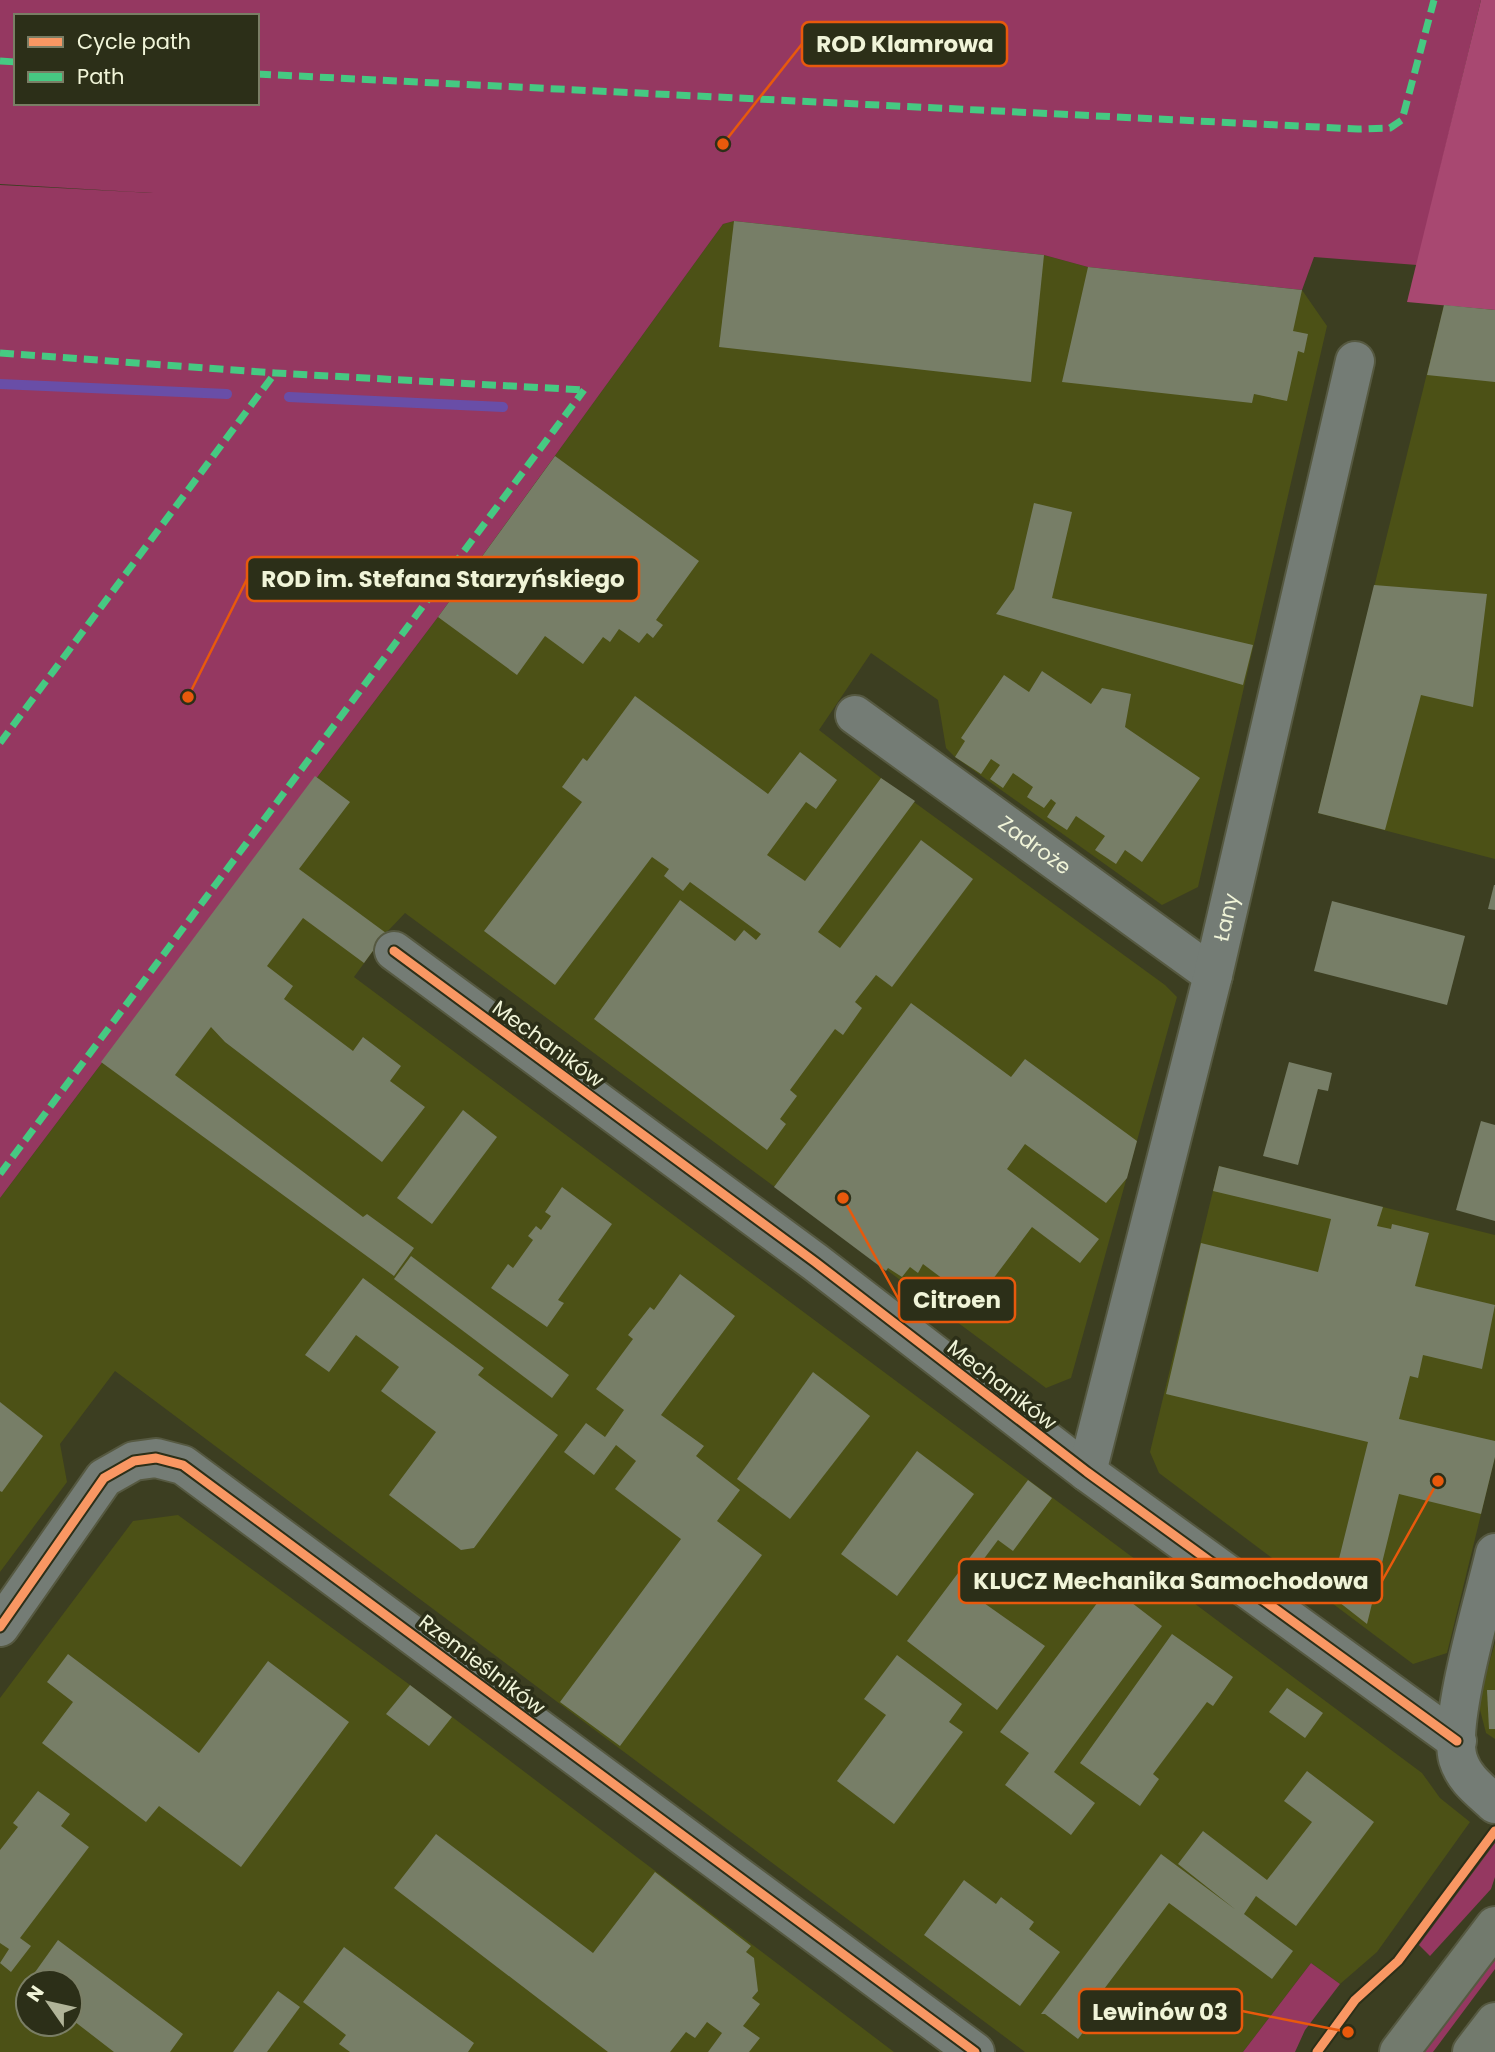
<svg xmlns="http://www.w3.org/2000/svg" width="1495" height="2052" font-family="Poppins,sans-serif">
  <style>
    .built { fill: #4c5116; fill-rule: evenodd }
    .green { fill: #953861; fill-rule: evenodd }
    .forest { fill: #a84871 }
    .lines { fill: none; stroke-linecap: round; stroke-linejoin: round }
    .stream { stroke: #694ea7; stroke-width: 10 }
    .building { fill: #777e67 }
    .minor-casing { stroke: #565941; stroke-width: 42 }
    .major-casing { stroke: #565941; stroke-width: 42 }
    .minor { stroke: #747c75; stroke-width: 38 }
    .major { stroke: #727a6d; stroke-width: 38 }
    .quiet { stroke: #46c982; stroke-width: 7; stroke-dasharray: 14 7; stroke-linecap: butt }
    .cycleway-casing { stroke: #2c2f18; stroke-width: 13 }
    .cycleway { stroke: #f99763; stroke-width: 9 }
    .labels { text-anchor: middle; stroke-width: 7; stroke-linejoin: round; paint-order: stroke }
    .street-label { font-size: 21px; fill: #f0f4d8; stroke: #2c2f18 }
    .leader { fill: none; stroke: #e8590c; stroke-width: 2.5 }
    .callout-dot { fill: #e8590c; stroke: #2c2f18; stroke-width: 2.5 }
    .callout { fill: #2c2f18; stroke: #e8590c; stroke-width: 2.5 }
    .callout-label { font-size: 23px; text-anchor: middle; font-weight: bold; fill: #f0f4d8 }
  </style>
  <rect width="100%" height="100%" fill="#3c3e21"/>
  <g class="built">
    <path d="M734 221 1044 255 1088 267 1302 290 1327 326 1198 887 1162 905 955 757 946 748 938 700 871 653 819 730 881 778 1165 985 1177 997 1071 1378 1046 1388 405 913 386 933 354 977 1422 1773 1440 1798 1470 1822 1377 1952 1340 1984 1311 1963 1243 2052H1025L115 1371 60 1444 67 1482 0 1572V1198L438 617 723 224Z"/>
    <path d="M1444 305 1495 310V859L1318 813Z"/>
    <path d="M1219 1166 1495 1235V1457L1447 1653 1413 1664 1159 1473 1150 1452Z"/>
    <path d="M178 1515 410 1685 894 2052H0V1698L133 1521ZM28 1982H70V2024H28Z"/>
    <path d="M1495 1643V1739L1486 1733 1478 1702Z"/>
  </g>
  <g class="green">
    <path d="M0 0H1481L1417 265 1314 257 1302 290 1088 267 1044 255 734 221 723 224 438 617 0 1198V185L153 193 0 184ZM16 16H257V103H16Z"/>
    <path d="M1495 1843V1877L1491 1889 1430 1956 1419 1945Z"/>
    <path d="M1495 1956V1969L1433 2052H1424Z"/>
    <path d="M1311 1963 1340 1984 1305 2030 1295 2052H1243Z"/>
  </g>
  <path class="forest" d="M1481 0H1495V310L1407 302Z"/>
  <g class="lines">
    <g class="stream">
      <path d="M0 384 227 394"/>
      <path d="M289 397 503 407"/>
    </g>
  </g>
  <g class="building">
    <path d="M734 221 1044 255 1031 382 719 347Z"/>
    <path d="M1088 267 1302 290 1293 331 1308 334 1304 353 1298 351 1287 401 1254 394 1252 403 1062 382Z"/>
    <path d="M1444 305 1495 310V382L1427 375Z"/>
    <path d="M555 456 699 561 656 620 663 625 653 638 647 633 639 643 619 629 610 642 603 637 583 664 545 636 517 675 438 617Z"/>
    <path d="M1034 503 1072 512 1052 598 1253 645 1243 685 996 614 1014 589Z"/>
    <path d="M1374 585 1487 594 1473 707 1421 695 1385 830 1318 813Z"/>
    <path d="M1042 671 1091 704 1102 688 1131 694 1125 727 1200 778 1142 862 1125 850 1116 864 1095 850 1105 836 1076 816 1067 830 1047 817 1056 803 1051 799 1044 808 1027 797 1033 787 1013 773 1003 788 990 779 1000 765 991 759 981 774 955 757 965 741 961 738 1004 675 1029 692Z"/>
    <path d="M635 696 768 794 800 752 837 780 816 809 806 802 767 855 805 881 881 778 915 801 818 932 840 948 921 840 973 879 892 987 876 975 855 1002 862 1008 843 1035 835 1029 790 1090 797 1096 780 1119 786 1124 767 1150 594 1019 680 900 735 941 744 930 756 940 761 934 690 882 683 891 664 876 669 869 652 857 555 985 484 931 582 802 562 787 583 758 587 761Z"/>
    <path d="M315 776 350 802 299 869 386 933 364 963 303 918 267 966 293 986 284 999 353 1051 363 1037 401 1066 390 1081 425 1107 382 1162 225 1042 211 1027 175 1075 363 1217 367 1214 414 1248 394 1276 101 1062Z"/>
    <path d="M1494 885H1495V910L1488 909Z"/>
    <path d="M1332 901 1465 936 1447 1005 1314 971Z"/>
    <path d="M911 1003 1011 1077 1025 1059 1137 1141 1127 1178 1106 1203 1025 1144 1007 1169 1099 1239 1080 1263 1032 1227 975 1303 923 1264 918 1273 910 1267 902 1277 888 1268 886 1271 774 1187Z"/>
    <path d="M1289 1062 1332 1073 1328 1091 1318 1089 1298 1165 1263 1156Z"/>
    <path d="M463 1110 497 1137 432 1224 397 1198Z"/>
    <path d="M1481 1121 1495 1125V1221L1456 1210Z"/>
    <path d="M1219 1166 1383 1207 1377 1226 1391 1229 1392 1224 1429 1233 1415 1286 1495 1305 1482 1369 1423 1355 1418 1378 1410 1376 1399 1419 1495 1441V1457L1481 1514 1399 1494 1367 1624 1330 1595 1368 1442 1166 1394 1201 1243 1318 1272 1331 1219 1213 1191Z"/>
    <path d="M562 1187 612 1224 558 1300 564 1303 547 1327 491 1288 508 1264 513 1268 533 1240 528 1236 536 1226 541 1230 551 1216 545 1212Z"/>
    <path d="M411 1256 569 1375 552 1398 394 1279Z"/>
    <path d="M680 1274 735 1316 661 1415 704 1446 696 1456 740 1490 717 1521 762 1555 620 1746 560 1702 681 1539 615 1489 636 1461 616 1445 594 1475 564 1452 586 1423 605 1437 624 1410 596 1389 633 1339 628 1335 650 1307 654 1310Z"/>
    <path d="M363 1278 484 1368 478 1375 558 1435 474 1548 461 1550 389 1495 436 1432 381 1391 399 1367 356 1335 329 1372 305 1355Z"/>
    <path d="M813 1372 870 1416 790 1519 737 1479Z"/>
    <path d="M0 1402 43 1436 2 1492 0 1491Z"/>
    <path d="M917 1451 974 1494 897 1596 841 1554Z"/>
    <path d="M1028 1480 1052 1498 1013 1551 998 1540 971 1576 975 1579 967 1591 1045 1646 997 1710 907 1641Z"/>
    <path d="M1110 1586 1162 1626 1054 1772 1095 1803 1071 1835 1005 1785 1029 1753 1000 1732Z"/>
    <path d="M1172 1634 1233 1677 1213 1706 1207 1702 1153 1774 1159 1779 1140 1806 1080 1763Z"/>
    <path d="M68 1654 199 1753 268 1661 349 1722 241 1867 159 1806 146 1822 42 1743 73 1702 47 1682Z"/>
    <path d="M897 1655 962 1704 949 1722 963 1732 894 1824 837 1781 886 1715 864 1699Z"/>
    <path d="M410 1685 452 1717 429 1746 386 1714Z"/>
    <path d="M1287 1688 1323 1713 1305 1738 1269 1712Z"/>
    <path d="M1487 1690H1495V1729H1489Z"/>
    <path d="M1307 1771 1374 1822 1296 1926 1256 1896 1244 1914 1293 1951 1272 1979 1169 1903 1095 2001 1102 2007 1078 2039 1045 2014H1041L1161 1854 1236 1910 1178 1864 1203 1831 1267 1880 1312 1822 1284 1801Z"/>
    <path d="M38 1791 70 1814 61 1826 89 1847 20 1938 31 1946 11 1972 0 1963 9 1949 0 1943V1850L18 1827 13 1823Z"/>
    <path d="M436 1834 593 1953 655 1872 751 1946 746 1952 754 1958 758 1991 752 1998 760 2004 743 2026 760 2038 749 2052H708L722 2033 707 2022 695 2038 686 2032 670 2052H608L394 1888Z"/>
    <path d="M964 1880 996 1904 1001 1897 1034 1922 1029 1929 1060 1952 1020 2006 924 1935Z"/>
    <path d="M58 1940 183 2034 170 2052H114L70 2018V1982H28Z"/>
    <path d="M344 1947 474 2043 468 2052H350L339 2044 346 2035 303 2002Z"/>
    <path d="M278 1991 300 2007 267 2052H233Z"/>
  </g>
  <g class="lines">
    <defs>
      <g id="minor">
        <path id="s1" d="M855 715 1213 975"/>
        <path d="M394 951 815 1262 1087 1472 1457 1741"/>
        <path id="s2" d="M1087 1472 1213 975 1355 361"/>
        <path d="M1495 1553C1485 1597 1447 1721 1458 1759 1464 1779 1480 1790 1495 1804"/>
        <path d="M0 1627 104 1478 134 1461 156 1458 183 1465 975 2052"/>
      </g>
      <g id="major">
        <path d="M1399 2052 1495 1926"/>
        <path d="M1472 2052 1495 2022"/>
      </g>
    </defs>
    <use href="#minor" class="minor-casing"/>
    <use href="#major" class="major-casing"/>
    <use href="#minor" class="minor"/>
    <use href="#major" class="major"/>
    <g class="quiet">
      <path d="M0 61 16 62"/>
      <path d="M257 74 1358 129 1390 128 1402 120 1434 0"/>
      <path d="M0 353 275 373 584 390"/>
      <path d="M0 743 275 373"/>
      <path d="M0 1174 584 390"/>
    </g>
    <defs>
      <g id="cycleway">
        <path d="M394 951 815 1262 1087 1472 1457 1741"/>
        <path d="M0 1627 104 1478 134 1461 156 1458 183 1465 975 2052"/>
        <path d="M1317 2052 1355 2000 1398 1961 1495 1831"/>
      </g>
    </defs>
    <use href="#cycleway" class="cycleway-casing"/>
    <use href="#cycleway" class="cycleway"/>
  </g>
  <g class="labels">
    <g class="street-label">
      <text dy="7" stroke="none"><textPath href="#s1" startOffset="222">Zadroże</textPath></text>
      <text dy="7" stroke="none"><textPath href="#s2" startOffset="572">Łany</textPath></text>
      <text transform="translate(548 1044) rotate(36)" y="7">Mechaników</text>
      <text transform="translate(1002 1385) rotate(38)" y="7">Mechaników</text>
      <text transform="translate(482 1665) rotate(37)" y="7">Rzemieślników</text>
    </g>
  </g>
  <path class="leader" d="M723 144L802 44M188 697L247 579M843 1198L899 1300M1438 1481L1382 1581M1348 2032L1242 2011"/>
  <g class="callout-dot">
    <circle cx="723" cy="144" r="7"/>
    <circle cx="188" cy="697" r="7"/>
    <circle cx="843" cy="1198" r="7"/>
    <circle cx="1438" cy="1481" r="7"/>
    <circle cx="1348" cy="2032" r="7"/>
  </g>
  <g class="callout">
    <rect x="802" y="22" width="205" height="44" rx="7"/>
    <rect x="247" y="557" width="392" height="44" rx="7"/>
    <rect x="899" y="1278" width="116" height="44" rx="7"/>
    <rect x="959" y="1559" width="423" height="44" rx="7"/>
    <rect x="1079" y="1989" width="163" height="44" rx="7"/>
  </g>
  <g class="callout-label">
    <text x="905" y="52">ROD Klamrowa</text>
    <text x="443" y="587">ROD im. Stefana Starzyńskiego</text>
    <text x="957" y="1308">Citroen</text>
    <text x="1171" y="1589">KLUCZ Mechanika Samochodowa</text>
    <text x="1160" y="2020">Lewinów 03</text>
  </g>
  <rect x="14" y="14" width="245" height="91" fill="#2c2f18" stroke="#7a7e65" stroke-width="2"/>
  <rect x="28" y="37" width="35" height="10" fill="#f99763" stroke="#7a7e65" stroke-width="2"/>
  <text x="77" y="49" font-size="21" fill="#f0f4d8">Cycle path</text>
  <rect x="28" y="72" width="35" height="10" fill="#46c982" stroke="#7a7e65" stroke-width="2"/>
  <text x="77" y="84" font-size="21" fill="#f0f4d8">Path</text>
  <g transform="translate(49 2003) rotate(304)"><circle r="33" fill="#2c2f18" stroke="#7a7e65" stroke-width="2"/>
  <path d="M0-5L12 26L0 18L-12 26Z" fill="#b1b498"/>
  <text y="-10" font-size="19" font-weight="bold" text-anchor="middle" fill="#f0f4d8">N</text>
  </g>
</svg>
